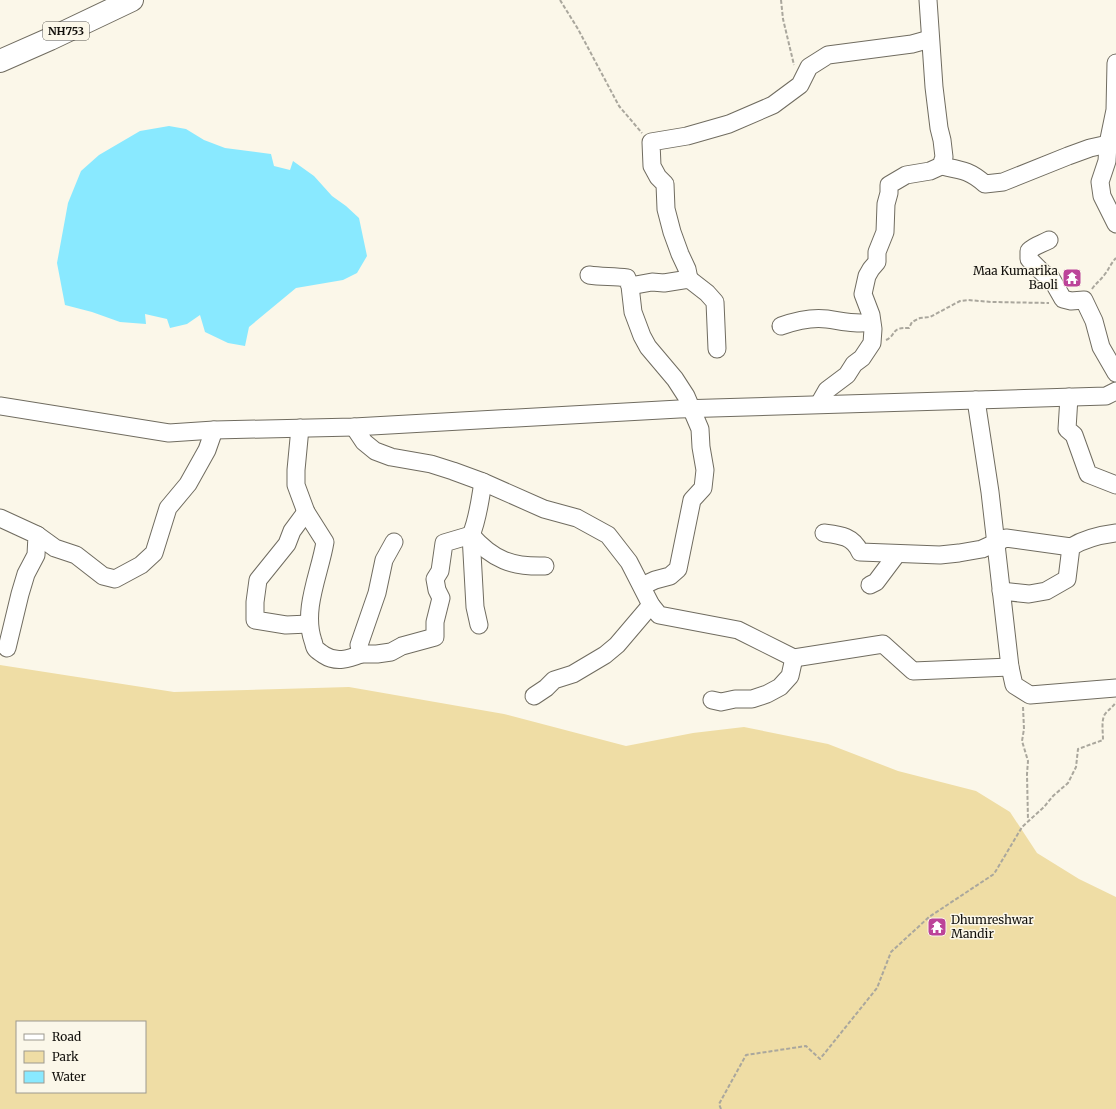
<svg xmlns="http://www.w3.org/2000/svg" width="1116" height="1109" font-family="Merriweather,serif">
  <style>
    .green { fill: #efdda5; fill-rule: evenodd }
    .water { fill: #89e9ff }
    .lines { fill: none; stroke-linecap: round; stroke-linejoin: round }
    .minor-casing { stroke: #706c60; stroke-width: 19 }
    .highway-casing { stroke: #706c60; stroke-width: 24 }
    .path { stroke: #aaa79d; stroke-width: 2; stroke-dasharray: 4 2; stroke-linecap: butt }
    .minor { stroke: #fff; stroke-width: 17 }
    .highway { stroke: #fff; stroke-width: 22 }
    .labels { text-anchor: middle; stroke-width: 3; stroke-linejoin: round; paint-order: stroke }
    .shield { fill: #fbf7e9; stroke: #57554e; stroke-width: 1 }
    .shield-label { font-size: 11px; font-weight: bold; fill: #110f0b }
    .poi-label { font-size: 12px; fill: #110f0b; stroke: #fbf7e9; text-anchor: end }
  </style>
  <rect width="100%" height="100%" fill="#fbf7e9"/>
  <path class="green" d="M0 665 174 692 349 687 504 714 626 746 693 733 744 727 828 744 898 771 976 791 1010 812 1037 853 1079 879 1116 897V1109H0ZM17 1022H145V1092H17Z"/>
  <path class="water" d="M169 126 186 129 204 140 225 148 271 154 274 166 290 170 293 161 314 176 332 196 346 206 359 218 367 256 357 273 343 280 296 288 249 327 245 346 228 343 205 332 200 315 187 324 170 328 167 319 145 314 146 324 120 322 92 312 65 305 57 263 68 203 81 171 99 155 140 131Z"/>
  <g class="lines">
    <defs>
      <g id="minor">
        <path d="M1108 144 1107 161 1100 182 1102 196 1116 224"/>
        <path d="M941 166C961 170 969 170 985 184L1003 182 1068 156 1090 148 1108 144 1115 110 1116 63"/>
        <path d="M1049 240C1042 244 1035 245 1029 251V259L1043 273 1051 278 1063 299 1071 301 1084 300 1094 321 1101 347 1116 373"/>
        <path d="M589 275C602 277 614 276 627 278L630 286 633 312 642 336 648 347 675 379 686 396 700 429 701 447 705 470 703 488 692 500 678 569 670 576 655 580 642 586"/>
        <path d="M689 279 687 269 680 254 672 232 666 209 665 184 658 177 652 166 651 142 687 136 729 124 773 105 800 85 809 67 828 55 912 44 930 39"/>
        <path d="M630 286 652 282 664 283 689 279 707 293 715 302 717 349"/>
        <path d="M781 326C795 321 812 317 827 319 842 321 857 325 871 322"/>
        <path d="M1069 397 1067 429 1074 435 1088 474 1116 485"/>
        <path d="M976 400 990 492 1010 667 1014 685 1030 695 1116 688"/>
        <path d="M819 404 827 390 847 375 854 364 862 358 872 343 873 329 871 315 863 294 867 276 871 269 877 262V252L885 232 886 204 889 193V185L906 175 930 171 941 166 944 157 942 140 939 128 934 87 928 0"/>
        <path d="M0 406 169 433 214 430 354 427 679 409 1106 396 1116 391"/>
        <path d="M354 427 364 442 375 451 391 457 431 464 453 471 483 482 544 509 577 518 608 535 629 562 651 605 659 615 738 630 794 658 883 644 913 671 1010 667"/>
        <path d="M300 428 296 470V485L306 512 325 542C320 573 302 609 313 641 314 643 314 647 316 649 318 651 321 653 324 655 336 663 349 659 361 654"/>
        <path d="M306 512 292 531 287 544 258 580 255 602V620L286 625 309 624"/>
        <path d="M0 518 37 535 36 555 26 574 20 594 7 648"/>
        <path d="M824 533C840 535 853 536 860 552L940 555 959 553 982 549 1006 538 1071 547"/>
        <path d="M37 535 55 548 76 555 103 576 115 579 141 565 154 553 168 508 188 484 207 450 214 430"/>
        <path d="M394 542 384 560 377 593 359 645 361 654H377L391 652 402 646 435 637V622L441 598 437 590 435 579 440 571 444 543 471 535C493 560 512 567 545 566"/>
        <path d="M870 585 876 582 897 554"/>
        <path d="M1001 591 1029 594 1046 591 1067 579 1071 547C1084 539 1100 535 1116 533"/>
        <path d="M479 625 475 607 471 535C478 519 480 500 483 482"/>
        <path d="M534 696 546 688 554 680 573 674 605 655 617 645 651 605"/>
        <path d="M712 700 721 702 735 699H752L767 694 780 687 790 676 794 658"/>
      </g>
      <path id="highway" d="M0 61 50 39 132 0"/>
    </defs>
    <use href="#minor" class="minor-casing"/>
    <use href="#highway" class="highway-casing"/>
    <g class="path">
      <path d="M560 0 578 29 619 106 642 133"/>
      <path d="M781 0 783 19 794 65"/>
      <path d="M1092 289C1096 283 1101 280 1105 274 1109 269 1111 263 1116 258"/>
      <path d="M886 340C897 335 890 327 909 328L912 322 920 318 930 317 960 301 968 300 992 302 1049 303"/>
      <path d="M1023 707 1024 729 1022 741 1028 761 1027 774 1028 820"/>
      <path d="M721 1109 719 1104 746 1055 806 1046 820 1059 877 988 891 952 929 917 994 874 1022 827 1044 807 1053 796 1068 783 1076 767 1078 749 1103 740C1103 732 1101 720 1105 714 1109 709 1113 707 1116 702"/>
    </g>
    <use href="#minor" class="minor"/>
    <use href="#highway" class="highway"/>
  </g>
  <defs>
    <symbol id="temple-square" viewBox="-11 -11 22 22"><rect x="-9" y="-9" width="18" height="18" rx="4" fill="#bc4499" stroke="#fbf7e9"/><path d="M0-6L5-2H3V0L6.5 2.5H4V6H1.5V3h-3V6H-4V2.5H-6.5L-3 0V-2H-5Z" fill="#fff"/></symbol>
  </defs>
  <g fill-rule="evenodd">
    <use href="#temple-square" x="1061" y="267" width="22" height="22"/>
    <use href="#temple-square" x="926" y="916" width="22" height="22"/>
  </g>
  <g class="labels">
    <rect class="shield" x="43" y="22" width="46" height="18" rx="3"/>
    <g class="shield-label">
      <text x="66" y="35">NH753</text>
    </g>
    <g class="poi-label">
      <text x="1058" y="275">Maa Kumarika<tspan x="1058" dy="14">Baoli</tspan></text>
      <text x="951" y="924" text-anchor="start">Dhumreshwar<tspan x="951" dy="14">Mandir</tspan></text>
    </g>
  </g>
  <rect x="16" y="1021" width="130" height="72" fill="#fbf7e9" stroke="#9d9a90"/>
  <rect x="24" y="1034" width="20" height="6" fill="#ffffff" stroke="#9d9a90"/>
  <text x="52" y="1041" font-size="12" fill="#110f0b">Road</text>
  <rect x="24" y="1051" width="20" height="12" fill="#efdda5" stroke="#9d9a90"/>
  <text x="52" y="1061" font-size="12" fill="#110f0b">Park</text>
  <rect x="24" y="1071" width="20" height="12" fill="#89e9ff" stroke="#9d9a90"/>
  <text x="52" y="1081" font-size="12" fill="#110f0b">Water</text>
</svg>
